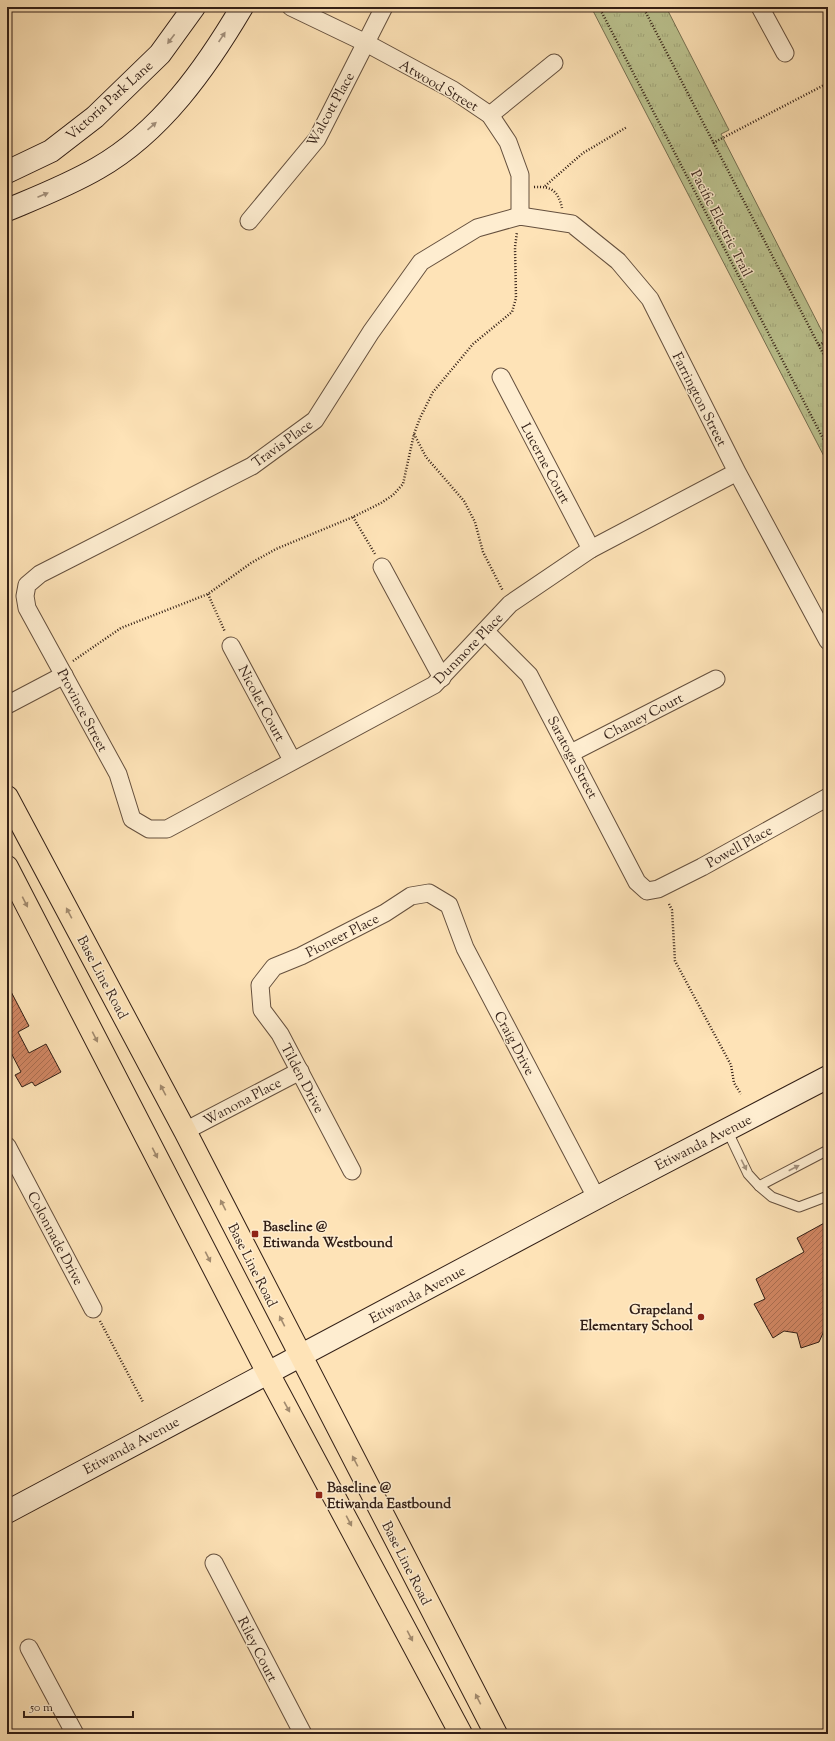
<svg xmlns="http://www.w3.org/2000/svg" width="835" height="1741" font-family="'Sorts Mill Goudy',serif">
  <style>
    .park { fill: url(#park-tufts); stroke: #777254 }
    .building { fill: url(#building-hatch); stroke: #321f16 }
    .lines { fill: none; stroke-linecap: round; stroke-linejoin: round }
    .lane-casing { stroke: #65503e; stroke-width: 11 }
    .street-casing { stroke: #65503e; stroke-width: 19 }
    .secondary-casing { stroke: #321f16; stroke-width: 24 }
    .primary-casing { stroke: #321f16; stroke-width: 24 }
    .path { stroke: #321f16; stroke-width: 2.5; stroke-dasharray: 1 2; stroke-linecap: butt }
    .lane { stroke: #feedd0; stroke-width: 9 }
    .street { stroke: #feedd0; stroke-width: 17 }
    .secondary { stroke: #feedd0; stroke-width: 22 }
    .primary { stroke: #fee3b7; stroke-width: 22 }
    .oneway { fill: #a2907c }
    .oneway2 { fill: #a28b6f }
    .poi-dot { fill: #8f2418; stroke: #feedd0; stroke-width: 1.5 }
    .labels { text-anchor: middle; stroke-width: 3; stroke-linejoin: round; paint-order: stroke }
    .street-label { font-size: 14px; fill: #321f16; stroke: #feedd0 }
    .poi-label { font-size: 14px; font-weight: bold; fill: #321f16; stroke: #feedd0; text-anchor: start }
  </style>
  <defs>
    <pattern id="park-tufts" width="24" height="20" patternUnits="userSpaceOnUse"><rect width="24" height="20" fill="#bcc491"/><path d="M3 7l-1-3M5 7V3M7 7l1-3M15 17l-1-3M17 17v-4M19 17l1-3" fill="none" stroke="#a2a87c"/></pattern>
    <pattern id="building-hatch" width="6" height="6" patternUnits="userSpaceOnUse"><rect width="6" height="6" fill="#d28865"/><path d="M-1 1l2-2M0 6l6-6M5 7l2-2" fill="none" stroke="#ab6f52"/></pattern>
  </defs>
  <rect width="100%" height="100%" fill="#fee3b7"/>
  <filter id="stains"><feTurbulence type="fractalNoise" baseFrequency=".005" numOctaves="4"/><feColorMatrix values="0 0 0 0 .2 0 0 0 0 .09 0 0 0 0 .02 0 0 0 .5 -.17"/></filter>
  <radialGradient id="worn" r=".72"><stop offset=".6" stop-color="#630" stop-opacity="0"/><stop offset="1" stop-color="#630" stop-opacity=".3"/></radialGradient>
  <path class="park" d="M591 7H666L729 130 721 134 828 343V464Z"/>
  <g class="building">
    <path d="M7 984 29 1026 18 1032 29 1053 46 1044 61 1072 35 1086 32 1082 22 1087 15 1075 21 1072 7 1045Z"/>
    <path d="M828 1221V1322L819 1342 801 1348 797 1333 784 1331 773 1338 754 1304 765 1299 756 1279 804 1252 797 1238Z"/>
  </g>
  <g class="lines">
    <defs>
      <g id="lane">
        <path d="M727 1130 748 1174 759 1186 772 1197 799 1207 828 1196"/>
        <path d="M759 1186 828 1150"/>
      </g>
      <g id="street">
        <path d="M291 7 366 43 453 90 490 115 508 142 520 175V216"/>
        <path d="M760 7 785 53"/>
        <path d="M490 115 554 63"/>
        <path d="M249 221 317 139 384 7"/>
        <path d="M501 377 591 549"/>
        <path d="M737 472 591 549 510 604 434 685 167 829H149L132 819 118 774 27 608 25 596 27 585 40 574 252 466 315 420 371 332 421 262 477 228 520 216 572 224 618 261 650 299 737 472 828 641"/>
        <path d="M382 567 442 678"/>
        <path d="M485 631 529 675 637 882 647 891 658 889 702 867 828 797"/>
        <path d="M231 646 292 760"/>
        <path d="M7 705 64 675"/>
        <path d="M571 753 716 679"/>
        <path d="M185 1131 300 1071"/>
        <path d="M7 1146 93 1309"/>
        <path d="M352 1171 280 1034 262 1010 260 985 274 967 301 956 385 913 411 896 429 893 449 905 465 948 597 1199"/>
        <path d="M214 1563 303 1734"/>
        <path d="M29 1648 75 1734"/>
      </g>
      <g id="secondary">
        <path d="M7 172 51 151 95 117 160 54 194 7"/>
        <path d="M7 210C38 197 69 185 98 168 161 132 206 68 242 7"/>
        <path d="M7 1512 617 1187 828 1077"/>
      </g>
      <g id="primary">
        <path d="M7 797 185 1131 496 1734"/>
        <path d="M7 867 268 1373 461 1734"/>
      </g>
    </defs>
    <use href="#lane" class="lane-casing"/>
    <use href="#street" class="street-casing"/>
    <use href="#secondary" class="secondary-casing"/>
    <use href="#primary" class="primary-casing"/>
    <g class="path">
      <path d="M599 7 828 448"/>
      <path d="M643 7 828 363"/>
      <path d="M713 143 828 83"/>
      <path d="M545 186 583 153 627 127"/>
      <path d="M534 187C552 186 558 191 562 208"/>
      <path d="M819 345 828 340"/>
      <path d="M414 434 426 457 464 501 475 522 483 552 503 591"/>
      <path d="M353 517 375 554"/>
      <path d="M208 594 225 632"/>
      <path d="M73 661 121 628 208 594 251 563 276 549 353 517 381 503 393 495 403 484 414 434 420 418 433 392 473 344 512 312 516 298 515 247 517 232"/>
      <path d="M669 904 672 910 675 961 731 1065 734 1083 741 1094"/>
      <path d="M100 1321 143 1402"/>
    </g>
    <use href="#lane" class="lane"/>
    <use href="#street" class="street"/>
    <use href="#secondary" class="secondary"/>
    <use href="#primary" class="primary"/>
  </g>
  <defs><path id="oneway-solid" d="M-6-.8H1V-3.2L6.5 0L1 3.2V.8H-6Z"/></defs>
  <g class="oneway">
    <use href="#oneway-solid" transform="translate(222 37) rotate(-56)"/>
    <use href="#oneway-solid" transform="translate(171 39) rotate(127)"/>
    <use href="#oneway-solid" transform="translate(152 126) rotate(-41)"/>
    <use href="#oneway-solid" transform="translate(43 195) rotate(-23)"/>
    <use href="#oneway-solid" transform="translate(744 1165) rotate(63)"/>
    <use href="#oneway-solid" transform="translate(794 1168) rotate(-27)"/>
  </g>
  <g class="oneway2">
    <use href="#oneway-solid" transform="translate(25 902) rotate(63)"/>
    <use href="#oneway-solid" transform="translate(69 913) rotate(-118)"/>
    <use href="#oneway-solid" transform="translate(95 1037) rotate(63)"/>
    <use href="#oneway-solid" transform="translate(163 1090) rotate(-118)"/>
    <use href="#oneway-solid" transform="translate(155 1153) rotate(63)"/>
    <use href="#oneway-solid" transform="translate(223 1205) rotate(-117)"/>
    <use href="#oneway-solid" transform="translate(208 1257) rotate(63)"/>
    <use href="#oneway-solid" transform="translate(282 1321) rotate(-117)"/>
    <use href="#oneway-solid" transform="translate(287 1407) rotate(61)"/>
    <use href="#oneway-solid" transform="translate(355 1461) rotate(-118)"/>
    <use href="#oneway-solid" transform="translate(349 1521) rotate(62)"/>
    <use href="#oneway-solid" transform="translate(410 1636) rotate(62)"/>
    <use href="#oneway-solid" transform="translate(478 1699) rotate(-117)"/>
  </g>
  <g class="poi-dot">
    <rect x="251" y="1230" width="8" height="8" rx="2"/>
    <circle cx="701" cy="1317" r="4"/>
    <rect x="315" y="1491" width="8" height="8" rx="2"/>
  </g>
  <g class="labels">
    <g class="street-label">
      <text transform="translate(439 85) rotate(30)" y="5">Atwood Street</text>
      <text transform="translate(109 100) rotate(-42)" y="5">Victoria Park Lane</text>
      <text transform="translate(330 109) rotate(-61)" y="5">Walcott Place</text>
      <text transform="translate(722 223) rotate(63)" y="5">Pacific Electric Trail</text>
      <text transform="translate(700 399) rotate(63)" y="5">Farrington Street</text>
      <text transform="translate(282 443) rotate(-36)" y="5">Travis Place</text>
      <text transform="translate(546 463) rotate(62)" y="5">Lucerne Court</text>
      <text transform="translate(468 648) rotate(-46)" y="5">Dunmore Place</text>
      <text transform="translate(262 703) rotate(62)" y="5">Nicolet Court</text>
      <text transform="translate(83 710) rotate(62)" y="5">Province Street</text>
      <text transform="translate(643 716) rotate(-27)" y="5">Chaney Court</text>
      <text transform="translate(573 757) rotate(62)" y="5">Saratoga Street</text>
      <text transform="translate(739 846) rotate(-29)" y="5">Powell Place</text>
      <text transform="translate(342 935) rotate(-27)" y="5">Pioneer Place</text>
      <text transform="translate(103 977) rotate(62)" y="5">Base Line Road</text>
      <text transform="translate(515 1043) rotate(62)" y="5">Craig Drive</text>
      <text transform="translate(303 1078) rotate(62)" y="5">Tilden Drive</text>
      <text transform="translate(242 1101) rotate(-28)" y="5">Wanona Place</text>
      <text transform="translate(703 1142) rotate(-27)" y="5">Etiwanda Avenue</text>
      <text transform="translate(56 1238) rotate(62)" y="5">Colonnade Drive</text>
      <text transform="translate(253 1265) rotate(63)" y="5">Base Line Road</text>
      <text transform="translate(417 1294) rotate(-28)" y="5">Etiwanda Avenue</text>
      <text transform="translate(131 1445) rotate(-28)" y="5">Etiwanda Avenue</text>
      <text transform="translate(407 1563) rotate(63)" y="5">Base Line Road</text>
      <text transform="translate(258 1649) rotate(63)" y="5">Riley Court</text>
    </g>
    <g class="poi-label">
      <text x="263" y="1231">Baseline @<tspan x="263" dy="16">Etiwanda Westbound</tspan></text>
      <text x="693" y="1314" text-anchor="end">Grapeland<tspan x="693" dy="16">Elementary School</tspan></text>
      <text x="327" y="1492">Baseline @<tspan x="327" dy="16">Etiwanda Eastbound</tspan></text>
    </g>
  </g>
  <rect width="835" height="1741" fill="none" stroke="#fee3b7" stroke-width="24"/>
  <rect x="8" y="8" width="819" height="1725" fill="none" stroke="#321f16" stroke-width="2"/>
  <rect x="12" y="12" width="811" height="1717" fill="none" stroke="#321f16"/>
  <path d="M24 1711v6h109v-6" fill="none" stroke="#321f16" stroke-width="2"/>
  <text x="30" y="1711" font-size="12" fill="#321f16" stroke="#feedd0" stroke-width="3" paint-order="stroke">50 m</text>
  <rect width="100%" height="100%" filter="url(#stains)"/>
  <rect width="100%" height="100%" fill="url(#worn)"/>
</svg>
